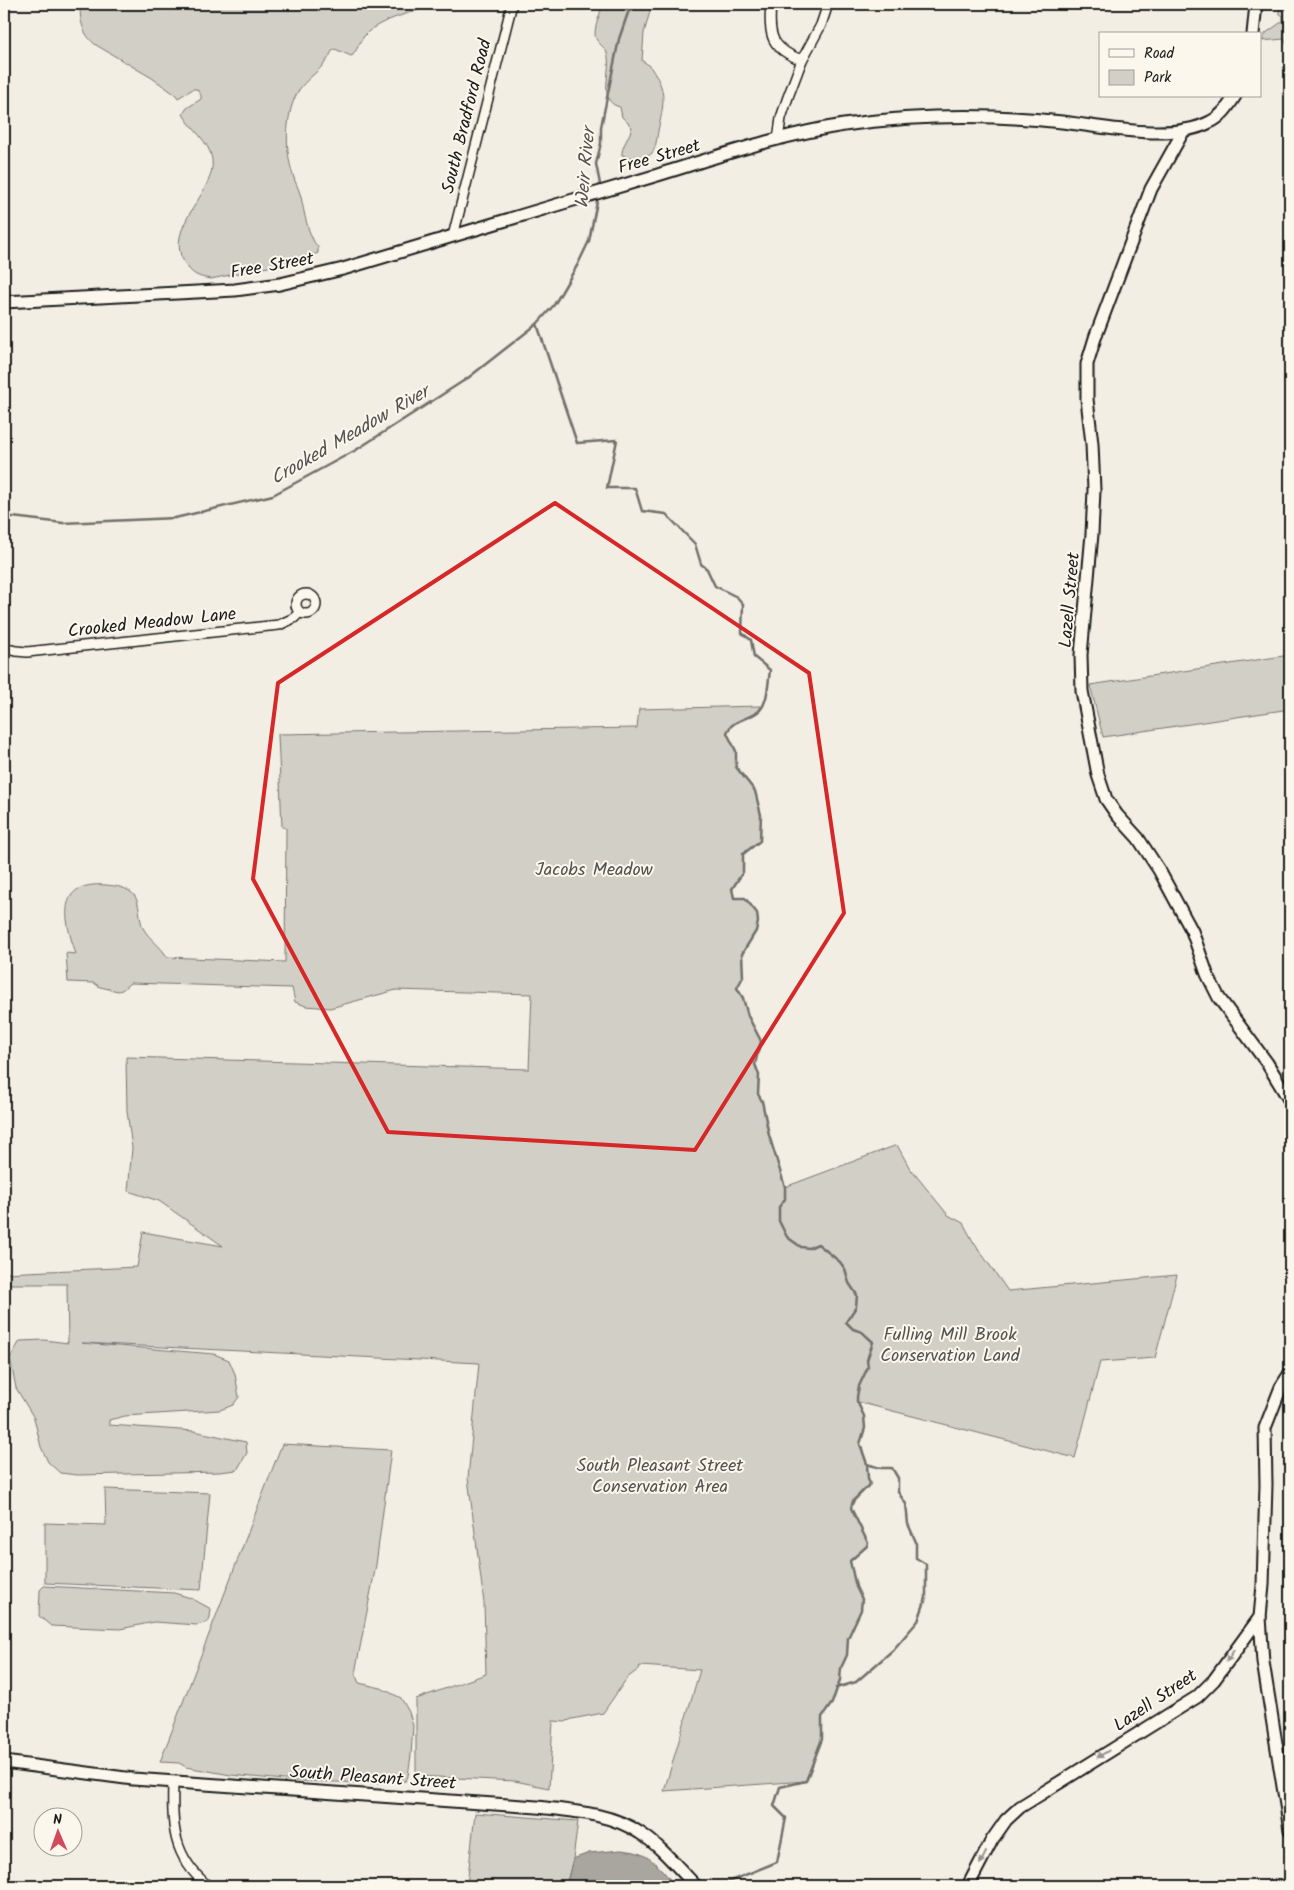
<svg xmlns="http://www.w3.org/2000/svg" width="1294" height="1890" font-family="Kalam,sans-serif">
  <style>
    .green { fill: #d2cfc6; stroke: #777671 }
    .water { fill: #a9a6a0; stroke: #716f6b }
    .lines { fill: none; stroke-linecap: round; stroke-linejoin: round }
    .stream { stroke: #716f6b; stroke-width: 2.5 }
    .street-casing { stroke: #1c1c1c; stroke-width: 12 }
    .secondary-casing { stroke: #1c1c1c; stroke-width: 15 }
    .street { stroke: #fbf7ec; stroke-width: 9 }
    .secondary { stroke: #fbf7ec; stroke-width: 11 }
    .oneway { fill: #97948e }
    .marked { fill: none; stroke: #d62828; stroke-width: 4; stroke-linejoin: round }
    .labels { text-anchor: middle; stroke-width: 4; stroke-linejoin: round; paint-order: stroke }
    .street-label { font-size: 18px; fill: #1c1c1c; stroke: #fbf7ec }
    .park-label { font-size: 18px; fill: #53524f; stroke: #fbf7ec }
    .water-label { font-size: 19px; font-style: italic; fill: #545351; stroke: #fbf7ec }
  </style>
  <rect width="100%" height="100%" fill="#f2eee4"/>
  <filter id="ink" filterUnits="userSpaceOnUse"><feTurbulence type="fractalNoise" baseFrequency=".02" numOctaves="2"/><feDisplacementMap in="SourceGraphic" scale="10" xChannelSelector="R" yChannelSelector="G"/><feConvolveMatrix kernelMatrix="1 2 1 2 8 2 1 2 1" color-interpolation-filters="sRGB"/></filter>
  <g filter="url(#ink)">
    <g class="green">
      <path d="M80 4H437C417 12 380 18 365 35 360 41 358 48 353 55L351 56 335 49 332 51C324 71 304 78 296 95 285 118 285 151 293 175 295 182 299 189 301 197 304 211 308 237 318 247V253L301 260 211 279C198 277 192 275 184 262 163 227 217 192 212 159 209 141 191 129 183 114L187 108 201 99V95L197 89H193L178 98 176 95 152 78 96 45C82 34 80 21 80 4Z"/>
      <path d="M602 4H652L644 33 642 61C647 63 650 66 653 71 668 92 663 107 658 131 657 137 656 148 652 153 646 160 629 158 622 155 621 147 630 136 632 127L622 117 620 107C596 102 613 70 607 53 605 46 595 43 595 34 595 24 601 14 602 4Z"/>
      <path d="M1280 4H1290V51L1284 39 1262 41 1266 33 1283 21V16L1279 13Z"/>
      <path d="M1290 655V709L1103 737 1090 685Z"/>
      <path d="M761 706C757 720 733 717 727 733L736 751V767L755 791 761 815 760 841 743 855C742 860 745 866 743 871 739 882 729 886 734 898H745L757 913 758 922 756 931 742 954 743 977 737 988 743 998 748 1016 761 1041 755 1064 759 1075 758 1094 762 1101 769 1135 785 1187 897 1145 909 1167 948 1215 963 1223 974 1243 1008 1291 1177 1275 1155 1358 1100 1362 1075 1458 858 1402 864 1416 865 1428 860 1444 866 1460 868 1478 870 1483C866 1493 854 1497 851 1508L868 1543 867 1546 850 1561 856 1587 862 1599 861 1610 848 1638 847 1655 841 1668 840 1680 832 1703 822 1717V1739L806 1781 664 1791 700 1670 640 1666 639 1669 627 1678 603 1713 572 1719 565 1722 553 1721 549 1788 515 1781 416 1776V1699L486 1674 484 1603 468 1478 479 1363 82 1343 214 1354 229 1360 235 1374 239 1397 233 1405 220 1410 125 1416 109 1420V1425L194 1431 246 1442 247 1453 237 1470 219 1472 77 1475 60 1473 48 1462 41 1447 34 1418 16 1388 10 1358 20 1341 44 1340 68 1343 67 1284H4V1273L137 1267 143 1232 223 1246 159 1201 128 1191 132 1148 127 1111 126 1057 529 1069 532 994 396 990 330 1008 306 1006 295 1002 292 988 130 983 122 990 118 991 100 987 94 983 68 982 66 953 76 954C64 920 55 881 106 885 116 886 127 887 134 895 140 902 139 919 143 928 149 939 161 946 167 957L285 962 286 828 282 827 278 734 637 728 639 709Z"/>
      <path d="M282 1444 391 1450 376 1565 356 1668V1676L359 1683 381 1688 401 1698 409 1712 413 1726 411 1755 408 1776 406 1781 375 1783 295 1781 231 1775 186 1767 179 1763 160 1762Z"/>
      <path d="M105 1489 210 1493 201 1590 45 1583V1523L106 1525Z"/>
      <path d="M44 1586 174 1593 191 1598 211 1609 210 1617 208 1622 197 1625 154 1622 120 1629 51 1626 39 1616 40 1590Z"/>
      <path d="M475 1813 578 1821 573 1859 566 1886H467Z"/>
    </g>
    <path class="water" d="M621 1850C627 1851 633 1851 638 1853 652 1857 667 1874 674 1886H566L573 1859 589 1853Z"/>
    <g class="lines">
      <g class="stream">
        <path d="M599 189 600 184 596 164 601 143V127L619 39 631 4"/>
        <path d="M537 324 577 443 617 440 607 488H635L642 511 666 514 695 544 701 564 707 569 715 586 737 597 743 604 742 633 751 640 754 657 770 670C768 683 768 703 759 711 748 720 732 719 727 733L736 751V767L755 791 761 815 760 841 743 854V872L732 889 734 898H745L757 913 758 922 756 931 742 954 743 977 737 988 743 998 748 1016 761 1041 755 1064 759 1075 758 1094 762 1101 769 1135 785 1187V1199L779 1207V1221L787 1237 801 1247 809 1248 818 1244 840 1262 845 1269 849 1283 857 1295 856 1307 846 1322 853 1329 862 1332 873 1342 867 1360 868 1367 859 1386 857 1397V1401L864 1416 865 1428 860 1444 867 1464 868 1478 870 1484 853 1501 851 1508 868 1543 867 1546 850 1561 856 1587 862 1599 861 1610 848 1638 847 1655 841 1668 840 1680 832 1703 822 1717V1739L806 1781 780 1787 774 1806 786 1818 777 1862 718 1886"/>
        <path d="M4 516 63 523 175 518 273 495 356 450 468 378 537 324 554 305 578 264 589 241 598 197"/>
        <path d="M836 1688 856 1682 893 1650 918 1621 926 1598V1564L916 1558V1542L908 1524 906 1504 898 1492V1478L892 1468H880L867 1464"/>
      </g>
      <defs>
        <g id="street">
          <path d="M771 4C768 35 771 49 802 60"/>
          <path d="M778 140 781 118 788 97 802 60 821 25 828 4"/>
          <path d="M453 236 512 4"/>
          <circle cx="306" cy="604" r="10"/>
          <path d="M4 648 16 651 27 652 279 625 294 618 300 612"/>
          <path d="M173 1782C172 1826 172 1856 208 1886"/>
        </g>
        <g id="secondary">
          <path d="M1253 34 1256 4"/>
          <path d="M1184 130 1151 189 1095 338 1087 364V399L1092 444 1094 490 1092 534 1081 655 1082 691 1098 775 1106 799 1117 815 1138 838 1159 870 1192 931 1207 974 1219 998 1267 1063 1290 1101"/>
          <path d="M4 302 235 290 280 284 343 269C445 239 548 207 651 177 714 158 778 135 844 125 916 115 990 114 1062 122 1104 127 1172 142 1210 122 1221 117 1228 107 1235 96"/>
          <path d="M1260 1617 1263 1662 1290 1830"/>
          <path d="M4 1762 133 1779 537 1807C571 1811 611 1813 640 1833 662 1847 678 1868 696 1886"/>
          <path d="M968 1886 992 1840 1006 1820 1020 1807 1197 1697 1214 1680 1260 1617 1263 1585 1266 1485 1265 1428 1281 1387 1290 1373"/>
        </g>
      </defs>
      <use href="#street" class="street-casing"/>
      <use href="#secondary" class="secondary-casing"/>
      <use href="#street" class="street"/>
      <use href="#secondary" class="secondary"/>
    </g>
    <defs><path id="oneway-solid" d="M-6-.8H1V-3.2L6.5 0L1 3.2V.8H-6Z" transform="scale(1.25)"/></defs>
    <g class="oneway">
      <use href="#oneway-solid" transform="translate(1230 1656) rotate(124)"/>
      <use href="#oneway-solid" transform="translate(1103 1754) rotate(149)"/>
      <use href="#oneway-solid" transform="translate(983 1858) rotate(117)"/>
    </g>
  </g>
  <path class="marked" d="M555 503 809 673 844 913 695 1150 388 1132 253 879 278 683Z"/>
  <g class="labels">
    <g class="street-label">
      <text transform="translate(466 116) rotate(-76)" y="6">South Bradford Road</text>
      <text transform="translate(659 156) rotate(-16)" y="6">Free Street</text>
      <text transform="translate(272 265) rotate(-10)" y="6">Free Street</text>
      <text transform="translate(1069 600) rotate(-85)" y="6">Lazell Street</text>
      <text transform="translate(152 622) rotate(-6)" y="6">Crooked Meadow Lane</text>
      <text transform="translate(1155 1700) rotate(-34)" y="6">Lazell Street</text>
      <text transform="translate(373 1777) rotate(4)" y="6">South Pleasant Street</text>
    </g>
    <g class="park-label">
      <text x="594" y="875">Jacobs Meadow</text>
      <text x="950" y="1340">Fulling Mill Brook<tspan x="950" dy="21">Conservation Land</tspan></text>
      <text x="660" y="1471">South Pleasant Street<tspan x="660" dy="21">Conservation Area</tspan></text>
    </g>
    <g class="water-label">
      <text transform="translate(584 168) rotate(-85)" y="7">Weir River</text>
      <text transform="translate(349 434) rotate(-30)" y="7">Crooked Meadow River</text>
    </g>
  </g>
  <rect width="1294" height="1890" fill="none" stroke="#fbf7ec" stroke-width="20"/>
  <rect x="10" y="10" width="1274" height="1870" fill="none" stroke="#1c1c1c" stroke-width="2" filter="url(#ink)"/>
  <rect x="1099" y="32" width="162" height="65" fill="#fbf7ec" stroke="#a29f99"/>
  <rect x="1109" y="49" width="25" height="8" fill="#fbf7ec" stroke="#a29f99"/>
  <text x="1144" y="58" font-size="15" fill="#1c1c1c">Road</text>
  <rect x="1109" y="70" width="25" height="15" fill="#d2cfc6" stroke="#a29f99"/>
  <text x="1144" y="82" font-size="15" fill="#1c1c1c">Park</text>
  <g transform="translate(58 1832) rotate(358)"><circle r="24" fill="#fbf7ec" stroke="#a29f99"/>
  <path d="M0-4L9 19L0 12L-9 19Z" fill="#d1495b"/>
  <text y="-8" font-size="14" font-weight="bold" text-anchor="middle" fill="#1c1c1c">N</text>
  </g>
</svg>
